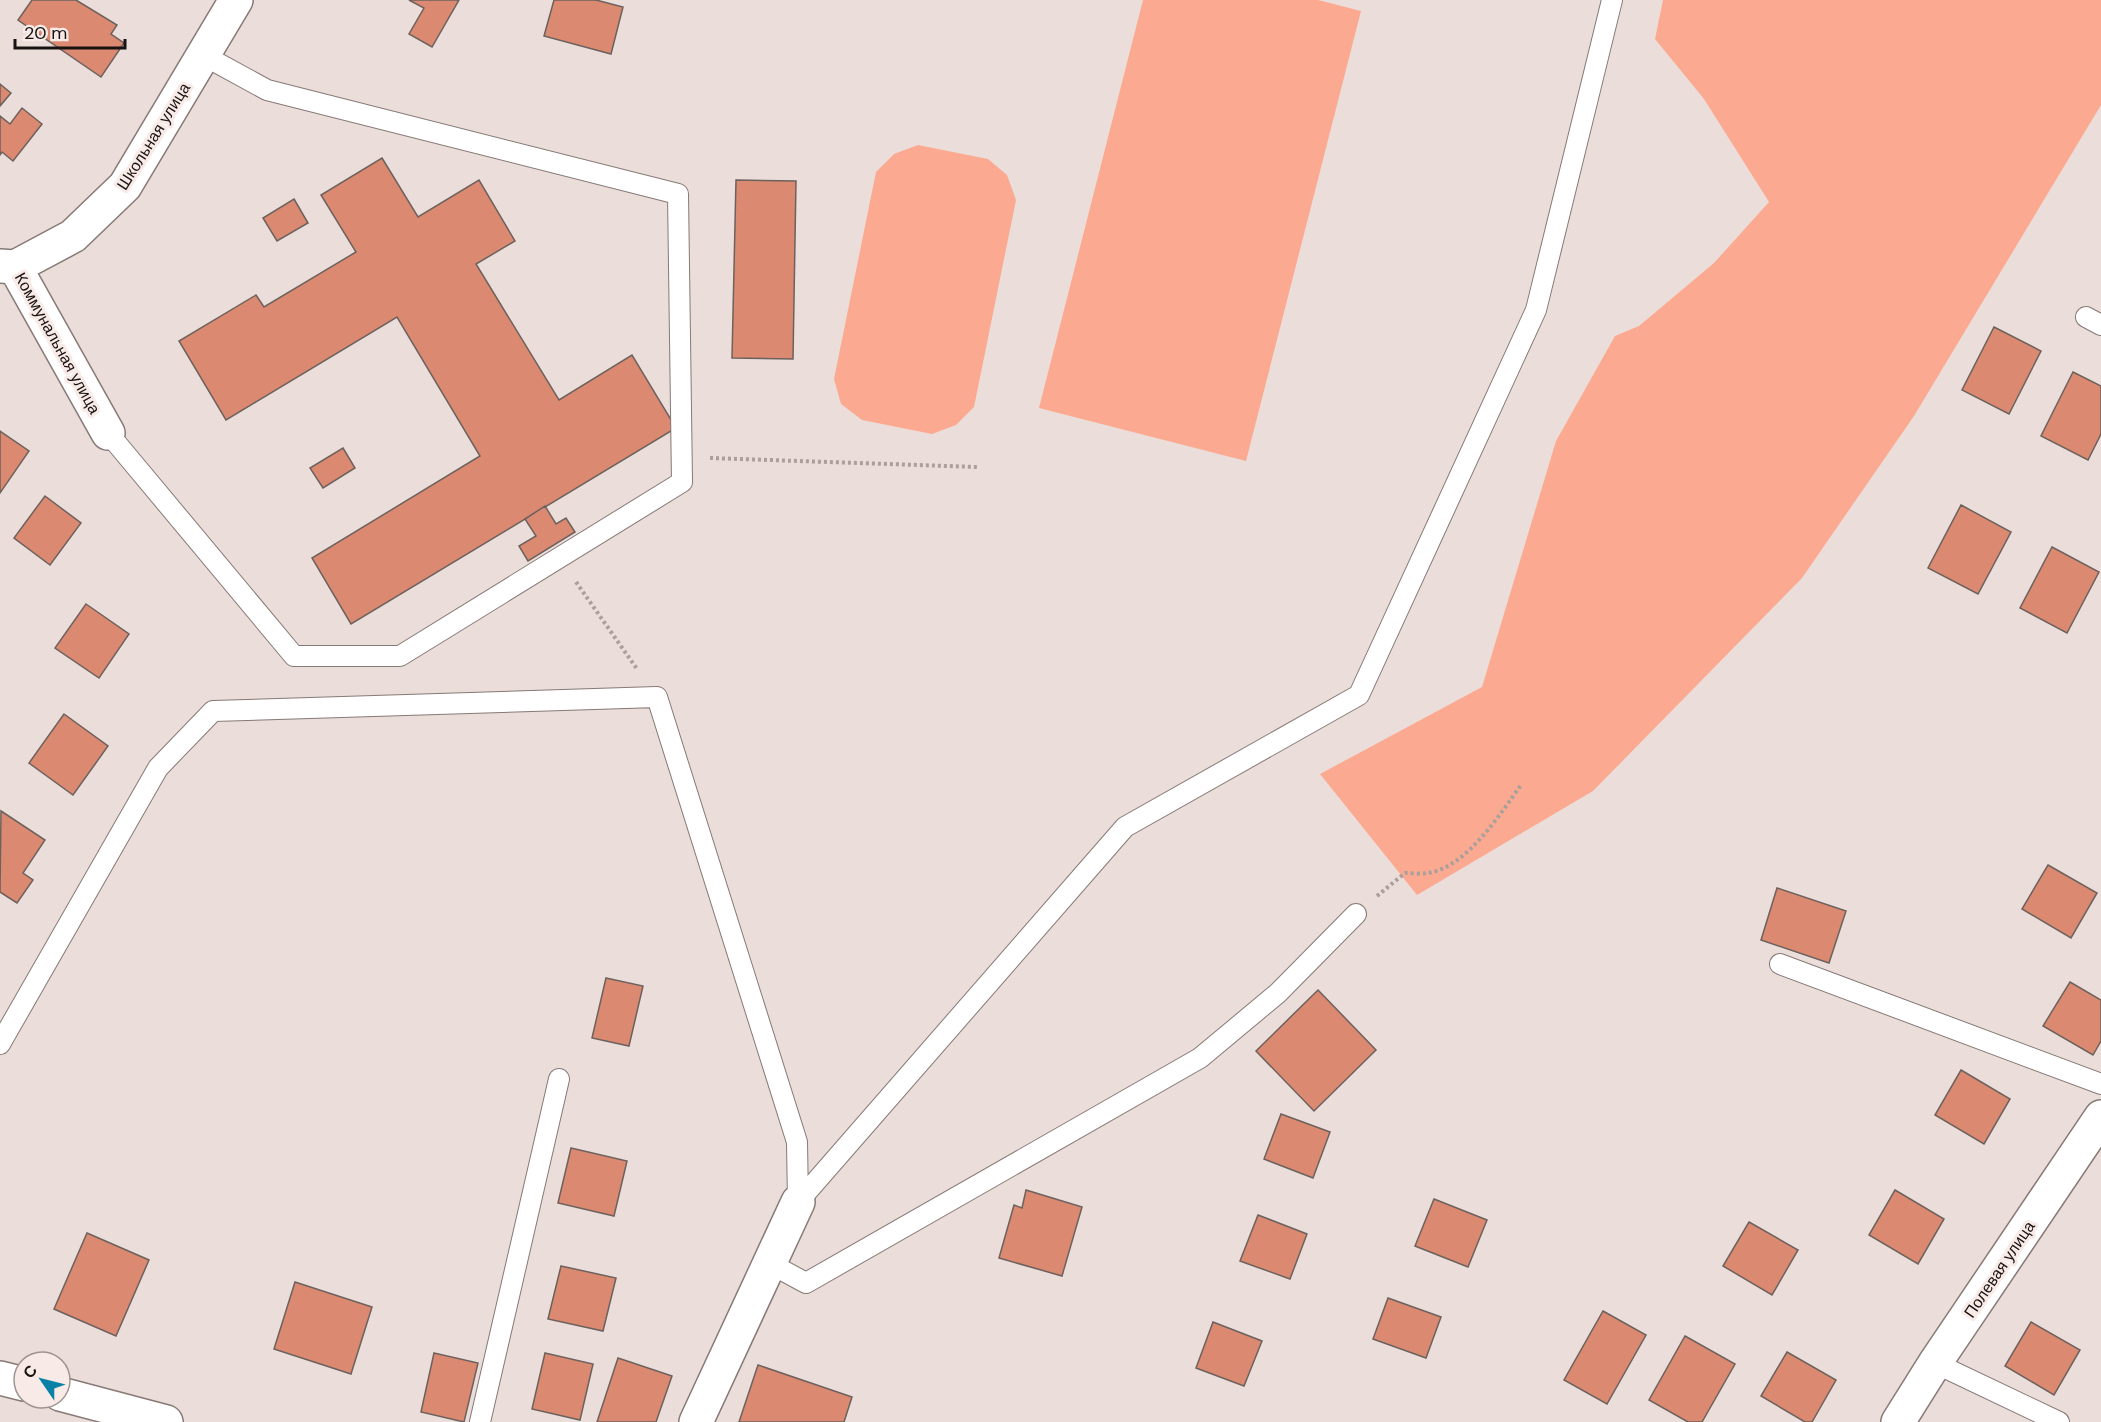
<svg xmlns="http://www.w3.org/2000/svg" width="2101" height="1422" font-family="'DM Sans',sans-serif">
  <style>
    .green { fill: #fbaa91 }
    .building { fill: #db8a71; stroke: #6d615d; stroke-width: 1.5 }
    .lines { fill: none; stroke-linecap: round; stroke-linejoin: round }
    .lane-casing { stroke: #867976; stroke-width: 22 }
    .street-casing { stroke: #867976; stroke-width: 36 }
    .path { stroke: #aa9f9c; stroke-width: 4; stroke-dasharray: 3 3; stroke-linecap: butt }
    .lane { stroke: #fff; stroke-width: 20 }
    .street { stroke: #fff; stroke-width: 33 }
    .labels { text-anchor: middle; stroke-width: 6; stroke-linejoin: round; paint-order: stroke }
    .street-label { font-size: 16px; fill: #181312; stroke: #f8eae6 }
  </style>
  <rect width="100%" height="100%" fill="#ebddd9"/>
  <g class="green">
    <path d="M1143 0H1318L1361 11 1246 461 1039 408Z"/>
    <path d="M1663 0H2101V105L1914 416 1802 578 1593 791 1417 895 1320 774 1482 687 1556 441 1615 336 1639 326 1714 263 1769 202 1704 99 1655 39Z"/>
    <path d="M918 145 988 159 1007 175 1016 200 974 407 956 425 932 434 862 420 841 404 834 379 876 172 894 154Z"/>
  </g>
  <g class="building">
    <path d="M32 0H76L117 25 111 34 124 43 101 77 18 20Z"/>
    <path d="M409 0H459L432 47 409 34 424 8Z"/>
    <path d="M554 0H596L623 7 611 54 544 36Z"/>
    <path d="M0 84 11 93 0 106Z"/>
    <path d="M22 108 42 124 13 161 2 152 0 155V116L10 124Z"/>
    <path d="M382 158 418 217 479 180 515 241 476 264 559 400 632 355 676 428 351 624 312 558 480 456 397 317 226 420 179 341 256 295 264 307 356 252 321 195Z"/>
    <path d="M736 180 796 181 793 359 732 358Z"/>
    <path d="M294 199 308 223 277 241 263 218Z"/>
    <path d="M1994 327 2041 351 2009 414 1962 390Z"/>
    <path d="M2073 372 2101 386V434L2088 460 2041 436Z"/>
    <path d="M0 431 29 451 0 493Z"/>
    <path d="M343 448 355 468 323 488 310 468Z"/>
    <path d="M45 496 81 523 50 565 14 538Z"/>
    <path d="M1961 505 2011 532 1978 594 1928 568Z"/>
    <path d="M545 506 556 524 566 518 575 532 528 561 519 546 536 536 525 519Z"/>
    <path d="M2052 547 2099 572 2067 633 2020 608Z"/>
    <path d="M86 604 129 634 99 678 55 648Z"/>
    <path d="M64 714 108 746 73 795 29 763Z"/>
    <path d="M1 811 45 840 23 873 33 880 17 903 0 892Z"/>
    <path d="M2048 865 2097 893 2071 938 2022 909Z"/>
    <path d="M1777 888 1846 911 1829 963 1761 940Z"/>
    <path d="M606 978 643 986 629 1046 592 1038Z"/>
    <path d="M2070 982 2101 1000V1041L2093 1055 2043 1026Z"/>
    <path d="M1318 990 1376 1050 1314 1111 1256 1051Z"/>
    <path d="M1961 1070 2010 1099 1984 1144 1935 1115Z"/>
    <path d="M1281 1114 1330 1132 1313 1178 1264 1159Z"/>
    <path d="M571 1148 627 1161 614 1216 558 1203Z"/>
    <path d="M1026 1190 1082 1207 1062 1276 999 1258 1014 1205 1022 1208Z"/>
    <path d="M1895 1190 1944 1219 1918 1264 1869 1235Z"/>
    <path d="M1434 1199 1487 1220 1468 1267 1415 1246Z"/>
    <path d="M1258 1215 1307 1234 1290 1279 1240 1261Z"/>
    <path d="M1749 1222 1798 1250 1772 1295 1723 1266Z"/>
    <path d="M87 1233 149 1260 116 1336 54 1309Z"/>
    <path d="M561 1266 616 1278 603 1331 548 1319Z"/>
    <path d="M295 1282 372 1307 351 1374 274 1349Z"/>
    <path d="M1388 1298 1441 1317 1426 1358 1373 1339Z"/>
    <path d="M1603 1311 1646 1335 1607 1404 1564 1380Z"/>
    <path d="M1213 1322 1262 1341 1244 1386 1196 1368Z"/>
    <path d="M2031 1322 2080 1350 2054 1395 2005 1366Z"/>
    <path d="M1685 1336 1735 1364 1702 1422H1688L1649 1400Z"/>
    <path d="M1787 1352 1836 1380 1812 1422H1805L1761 1396Z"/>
    <path d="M434 1353 478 1363 464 1422 421 1412Z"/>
    <path d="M545 1353 593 1364 580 1420 532 1409Z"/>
    <path d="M618 1358 672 1376 656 1422H597Z"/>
    <path d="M758 1365 852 1397 844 1422H739Z"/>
  </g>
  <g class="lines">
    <defs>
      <g id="lane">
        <path d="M2086 317 2101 325"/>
        <path d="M108 433 294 656H400L682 482 678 194 267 90 203 55"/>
        <path d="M1780 964 2101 1084"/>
        <path d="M0 1044 158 768 213 711 657 697 797 1142 798 1202"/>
        <path d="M798 1202 1125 827 1359 695 1536 310 1612 0"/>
        <path d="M769 1263 806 1283 1200 1058 1278 993 1356 914"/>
        <path d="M1935 1363 2059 1422"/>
        <path d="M480 1422 559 1079"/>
      </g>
      <g id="street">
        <path d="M0 266 15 267 108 433"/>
        <path d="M15 267 73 236 125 186 236 0"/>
        <path d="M0 1378 24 1384"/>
        <path d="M60 1394 166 1422"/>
        <path d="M696 1422 798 1202"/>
        <path d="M1898 1422 1935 1363 2101 1117"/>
      </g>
    </defs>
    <use href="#lane" class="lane-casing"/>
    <use href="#street" class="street-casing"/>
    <g class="path">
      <path d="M710 458 977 467"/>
      <path d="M576 582 637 669"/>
      <path d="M1377 896 1405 873C1412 873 1421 874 1428 873 1467 867 1500 814 1521 785"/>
    </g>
    <use href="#lane" class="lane"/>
    <use href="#street" class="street"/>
  </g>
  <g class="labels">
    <g class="street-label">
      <text transform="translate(153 136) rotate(-58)" y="6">Школьная улица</text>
      <text transform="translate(58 343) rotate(61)" y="6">Коммунальная улица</text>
      <text transform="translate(1999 1269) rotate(-56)" y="6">Полевая улица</text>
    </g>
  </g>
  <g transform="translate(42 1380) rotate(305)"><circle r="28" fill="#f8eae6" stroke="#9e9491" stroke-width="1.5"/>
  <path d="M0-4.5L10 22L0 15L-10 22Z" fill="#0981a7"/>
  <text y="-9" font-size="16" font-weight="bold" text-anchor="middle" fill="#181312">С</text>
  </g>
  <path d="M15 39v9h110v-9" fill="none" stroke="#181312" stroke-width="3"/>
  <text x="24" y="39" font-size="18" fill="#181312" stroke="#f8eae6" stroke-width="4.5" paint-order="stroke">20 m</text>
</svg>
